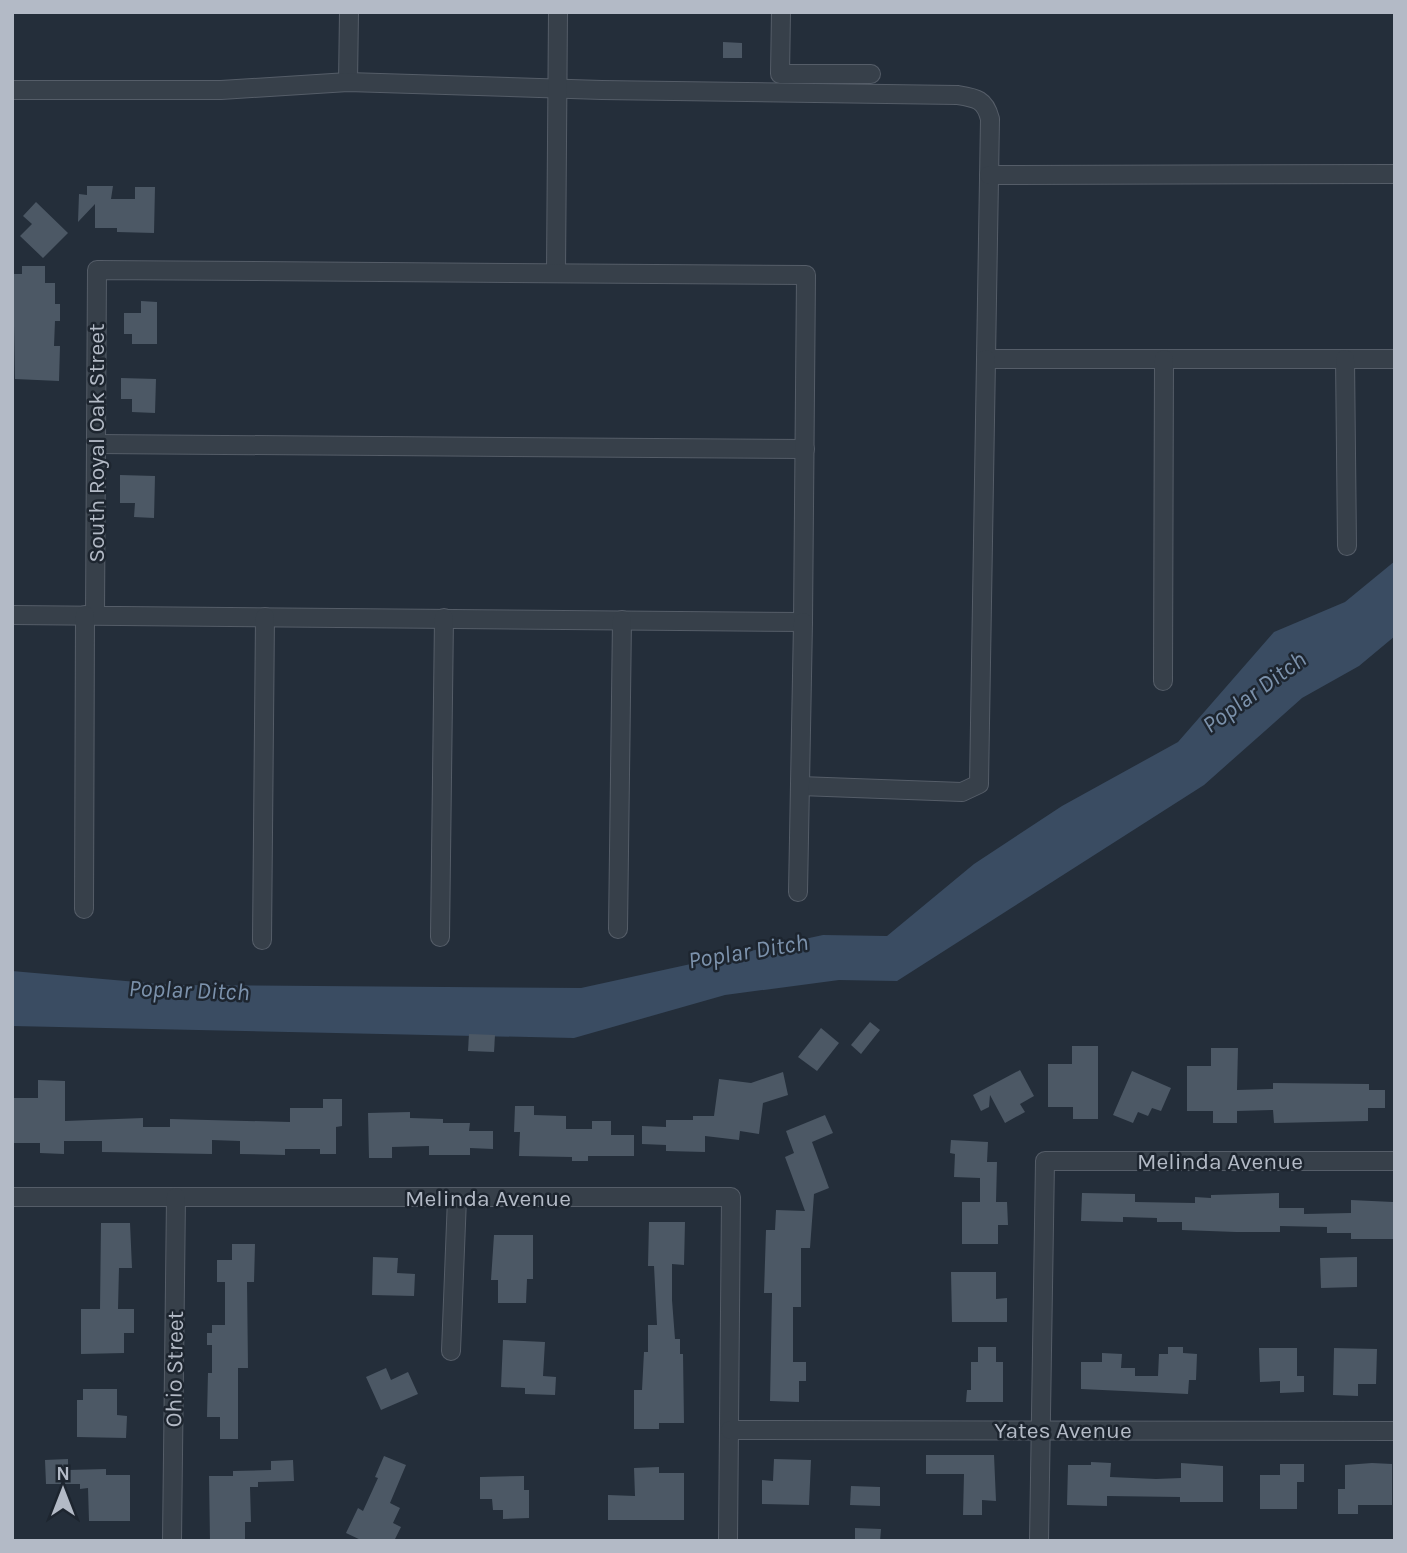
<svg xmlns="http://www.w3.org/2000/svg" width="1407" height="1553" font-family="Karla,sans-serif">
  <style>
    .water { fill: #3a4c62 }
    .building { fill: #4c5865 }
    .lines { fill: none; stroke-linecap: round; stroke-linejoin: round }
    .street-casing { stroke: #555d68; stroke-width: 20 }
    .street { stroke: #37404a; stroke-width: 18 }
    .labels { text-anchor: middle; stroke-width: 5; stroke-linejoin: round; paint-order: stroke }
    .street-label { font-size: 23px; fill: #b3bac6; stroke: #1d252f }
    .water-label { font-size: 24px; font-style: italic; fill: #7c92ac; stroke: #1d252f }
  </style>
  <rect width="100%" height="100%" fill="#242e3a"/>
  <path class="water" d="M1395 561V636L1359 666 1302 698 1204 785 897 981 839 980 725 995 574 1038 12 1026V971L171 985 581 988 823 935 887 936 974 864 1062 806 1178 742 1274 632 1345 602Z"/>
  <g class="building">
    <path d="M723 42 742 43V58H723Z"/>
    <path d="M87 186H113L111 199H135V187H155L154 233 117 232V228H95V204L78 222 79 194 87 195Z"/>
    <path d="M36 202 68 233 43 258 20 236 32 224 23 216Z"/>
    <path d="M22 266H45V283H55V304H60V321H55L54 346H60L59 381 15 379 13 274H22Z"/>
    <path d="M141 301 157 302V344H132V334H124V313H141Z"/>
    <path d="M121 378 156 379 155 413 132 412V399H121Z"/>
    <path d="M120 475 155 476 154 518 134 517 135 503H120Z"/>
    <path d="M870 1022 880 1030 861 1054 851 1045Z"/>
    <path d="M821 1028 839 1043 817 1071 798 1057Z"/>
    <path d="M469 1034 495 1035 494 1052 468 1051Z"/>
    <path d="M1072 1046H1098V1119H1073V1107H1048V1064H1072Z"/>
    <path d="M1211 1048H1238L1237 1090 1273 1089V1083L1369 1084V1090H1385V1108H1368V1121L1274 1123 1273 1110 1237 1111V1123H1213V1111H1187V1066H1211Z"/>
    <path d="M1020 1070 1034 1096 1020 1104 1025 1112 1005 1123 990 1095 989 1107 981 1111 973 1095Z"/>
    <path d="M1132 1071 1171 1088 1161 1111 1152 1108 1148 1116 1138 1112 1133 1123 1113 1115Z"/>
    <path d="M783 1072 788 1095 763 1103 759 1134 740 1131 739 1140 705 1136V1152L666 1151V1145L642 1144V1126L666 1127V1120H693V1116H714L719 1079 751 1083Z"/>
    <path d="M38 1080 65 1081V1121L143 1118V1127H170V1119L290 1122V1108H323V1099H342V1126L336 1127V1154H320V1149H285V1155L240 1154V1141L212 1140V1154L102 1152V1141H64V1154L40 1153V1143H13L14 1098H38Z"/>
    <path d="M515 1106H534V1115L566 1116V1129H592V1121H611V1135H634V1156H588V1161H572V1157L519 1156 520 1132H514Z"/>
    <path d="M410 1112V1118L443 1119V1123H470L469 1131H493V1149L470 1148V1155H429V1146L392 1147V1158H369L368 1113Z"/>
    <path d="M825 1115 833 1133 812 1142 829 1188 814 1194 810 1248H801V1307H793V1362H806V1381H799V1402L770 1401 772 1293H764L766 1230H775L776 1210 805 1211 785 1157 794 1153 786 1131Z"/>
    <path d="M951 1140 988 1142 987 1162H997L996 1202H1007L1008 1225H998V1244H962V1202H980V1178L954 1177 955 1154 950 1153Z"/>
    <path d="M1082 1193 1135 1194V1202L1195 1203V1197L1211 1198V1195L1279 1193V1208H1304V1214L1351 1213V1200L1393 1202V1239H1351V1233H1327V1227L1280 1226V1232H1236L1182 1230V1222H1157V1218L1123 1217V1222L1081 1221Z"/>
    <path d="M649 1222H685L684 1265 672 1264V1300L675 1339H680V1354H683L684 1423H659V1429H634V1390H642L644 1352H648V1325H657L654 1266H648Z"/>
    <path d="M101 1223H130L132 1268H119L118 1309H134V1333H124V1353L81 1354V1309H100Z"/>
    <path d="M494 1235H533V1279H527L526 1303H498V1280H491Z"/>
    <path d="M232 1244H255L254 1282H247L248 1368H238V1439H220V1417H207L208 1373H212V1345H207V1333H212V1325H225V1282H217V1260H232Z"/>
    <path d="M373 1257 398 1258 397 1273 415 1274 414 1296 372 1295Z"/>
    <path d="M1357 1257V1287L1321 1288 1320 1258Z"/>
    <path d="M951 1272H996V1299L1007 1298V1322H952Z"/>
    <path d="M503 1340 545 1342 543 1376 556 1377 555 1395 525 1394V1388L501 1387Z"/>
    <path d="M978 1347H996V1362H1003V1402H966L967 1390H971V1362H978Z"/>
    <path d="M1168 1347H1183V1353L1197 1354 1196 1380H1189L1188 1394 1081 1389V1362H1102V1353L1122 1354 1121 1368H1135V1376H1158L1159 1354H1168Z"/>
    <path d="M1259 1348H1297V1376H1304V1392L1280 1393V1381L1260 1382Z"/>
    <path d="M1334 1348 1377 1349 1376 1384H1358V1396L1333 1395Z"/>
    <path d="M386 1368 391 1380 408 1372 418 1394 381 1410 366 1377Z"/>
    <path d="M83 1389H117V1415L127 1416 126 1438 77 1437V1400H83Z"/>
    <path d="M926 1455H994L996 1501 982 1500V1515H963L964 1474H926Z"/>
    <path d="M384 1456 406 1465 390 1503 400 1508 393 1523 401 1527 394 1541H363L346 1533 358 1508 363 1511 378 1478 375 1477Z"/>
    <path d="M68 1459V1470L106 1469V1475H130V1521H89L88 1488 80 1489V1484H46L45 1460Z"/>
    <path d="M774 1459 811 1460 809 1505 762 1504V1480L773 1481Z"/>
    <path d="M293 1460 294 1481 258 1482V1487H250L251 1522H245V1541H210L209 1476H233V1471L271 1470V1461Z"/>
    <path d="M1091 1462 1111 1463 1110 1477 1156 1479 1181 1478V1463L1223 1466V1502H1180V1497L1107 1496V1506L1067 1505 1068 1465H1091Z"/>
    <path d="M1372 1463 1392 1464V1505H1358V1514H1338V1489H1345V1465Z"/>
    <path d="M1280 1464H1304V1482H1297V1509H1260V1475H1280Z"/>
    <path d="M659 1467V1473H684V1520H608V1495L635 1496 634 1468Z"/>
    <path d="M524 1476V1490H529V1518L503 1519V1510H493L492 1499H480V1477Z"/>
    <path d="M851 1486 880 1487V1506L850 1505Z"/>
    <path d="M855 1528 881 1529 880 1541H855Z"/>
  </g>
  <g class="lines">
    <defs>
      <g id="street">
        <path d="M781 12 780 74H871"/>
        <path d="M348 82 349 12"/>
        <path d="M12 90H221L348 82 602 90 957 95C976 98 985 99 990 119L986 359H1395"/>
        <path d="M989 175 1395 174"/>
        <path d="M556 272 558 12"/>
        <path d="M1345 359 1347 546"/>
        <path d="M96 444 805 449"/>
        <path d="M12 615 803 622 806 275 97 270 95 615"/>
        <path d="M1163 681 1164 359"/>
        <path d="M800 786 962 792 979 784 986 359"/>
        <path d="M798 892 803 622"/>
        <path d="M84 909 85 615"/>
        <path d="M618 929 622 620"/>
        <path d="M440 937 444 618"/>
        <path d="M262 940 265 617"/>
        <path d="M12 1197H731L728 1541"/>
        <path d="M451 1351 457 1198"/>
        <path d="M730 1430 1395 1431"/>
        <path d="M172 1541 176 1197"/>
        <path d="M1039 1541 1045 1161H1395"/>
      </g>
    </defs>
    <use href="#street" class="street-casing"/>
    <use href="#street" class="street"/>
  </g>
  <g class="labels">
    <g class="street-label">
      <text transform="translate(96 443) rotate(-90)" y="8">South Royal Oak Street</text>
      <text x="1220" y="1169">Melinda Avenue</text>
      <text x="488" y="1206">Melinda Avenue</text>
      <text transform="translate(174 1369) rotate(-89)" y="8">Ohio Street</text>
      <text x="1063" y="1438">Yates Avenue</text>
    </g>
    <g class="water-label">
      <text transform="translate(1254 692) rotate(-36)" y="8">Poplar Ditch</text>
      <text transform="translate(748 951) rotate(-9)" y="8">Poplar Ditch</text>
      <text transform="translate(189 990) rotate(2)" y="8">Poplar Ditch</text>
    </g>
  </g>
  <rect width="1407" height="1553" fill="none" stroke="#b3bac6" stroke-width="28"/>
  <g transform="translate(63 1490)" stroke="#1d252f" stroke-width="5" paint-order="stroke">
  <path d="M0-5L12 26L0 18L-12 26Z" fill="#b3bac6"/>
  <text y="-10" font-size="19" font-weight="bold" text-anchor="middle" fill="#b3bac6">N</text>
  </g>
</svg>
